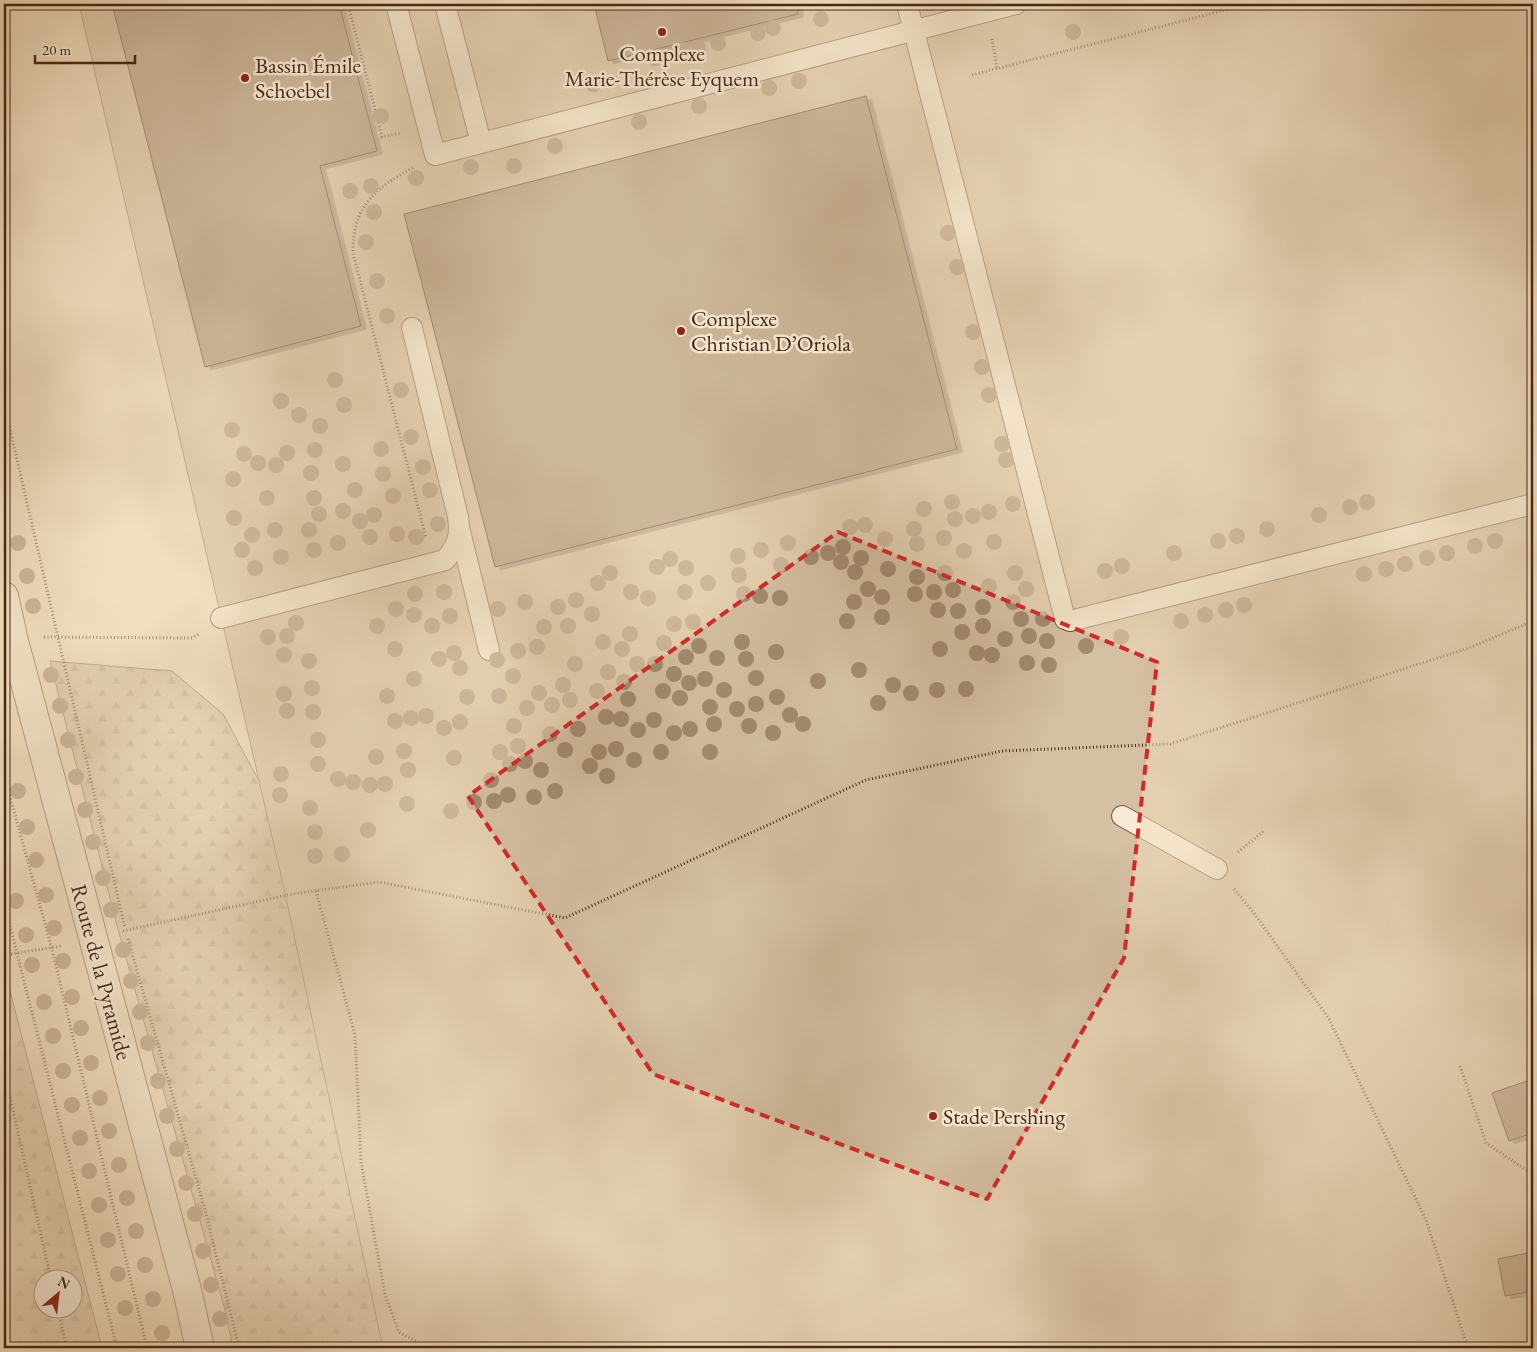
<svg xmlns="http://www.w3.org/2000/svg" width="1537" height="1352" font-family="'EB Garamond',serif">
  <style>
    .forest { fill: url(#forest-firs); stroke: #8e745c; fill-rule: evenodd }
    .garden { fill: #d5c0a3; stroke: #8e745c }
    .building { fill: #9f886d; stroke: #462914; filter: url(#shadow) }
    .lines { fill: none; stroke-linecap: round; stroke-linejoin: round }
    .service-casing { stroke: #71563f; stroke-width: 22 }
    .tertiary-casing { stroke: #71563f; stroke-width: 30 }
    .path { stroke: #462914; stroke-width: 3; stroke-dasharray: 1 2.5; stroke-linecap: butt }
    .service { stroke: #f7ead6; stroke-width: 20 }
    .tertiary { stroke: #f7ead6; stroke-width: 28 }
    .tree { fill: #a38b71 }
    .marked { fill: none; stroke: #d62828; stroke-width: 4; stroke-dasharray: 10 6; stroke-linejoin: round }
    .poi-dot { fill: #8f2418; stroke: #f7ead6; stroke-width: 2 }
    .labels { text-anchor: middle; stroke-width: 5; stroke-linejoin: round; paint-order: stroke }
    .poi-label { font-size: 22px; fill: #462914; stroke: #f7ead6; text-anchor: start }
    .street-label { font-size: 22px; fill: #462914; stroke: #f7ead6 }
  </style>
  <defs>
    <pattern id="forest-firs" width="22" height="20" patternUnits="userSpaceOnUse" patternTransform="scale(1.25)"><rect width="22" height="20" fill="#d5c0a3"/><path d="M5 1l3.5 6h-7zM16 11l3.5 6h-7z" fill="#b8a58b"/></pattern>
    <filter id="shadow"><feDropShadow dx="5.5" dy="3" stdDeviation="0" flood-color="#0004"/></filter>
  </defs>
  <rect width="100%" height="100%" fill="#f2dfc0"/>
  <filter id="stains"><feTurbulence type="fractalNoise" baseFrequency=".004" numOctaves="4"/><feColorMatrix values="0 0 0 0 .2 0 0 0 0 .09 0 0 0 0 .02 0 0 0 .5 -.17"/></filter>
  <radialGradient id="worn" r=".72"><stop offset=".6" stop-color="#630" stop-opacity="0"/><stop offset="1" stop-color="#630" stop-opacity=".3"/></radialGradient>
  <g class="forest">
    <path d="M50 661 172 671 223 714 266 794 733 1348H233L225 1310 117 926Z"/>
    <path d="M4 975H6L102 1348H4ZM42 1280H72V1310H42Z"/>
  </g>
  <path class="garden" d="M79 4H1533V1348H383L283 884Z"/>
  <g class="building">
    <path d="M112 4H339L377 151 320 166 361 326 205 367Z"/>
    <path d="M594 4H797L798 14 608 61Z"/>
    <path d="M866 96 957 449 495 567 404 214Z"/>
    <path d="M1533 1079V1133L1509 1141 1492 1093Z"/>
    <path d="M1533 1252V1291L1505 1296 1498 1259Z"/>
  </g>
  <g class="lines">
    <defs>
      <g id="service">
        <path d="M396 4 435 155 1016 4"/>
        <path d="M445 4 481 143"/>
        <path d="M907 4 1065 619 1070 621 1533 504"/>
        <path d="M460 531 489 650"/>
        <path d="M221 618 445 560C457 546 461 536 458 517L412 328"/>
        <path d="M1122 816 1217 869"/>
      </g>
      <path id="tertiary" d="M4 596 14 641 187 1290 200 1348"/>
    </defs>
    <use href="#service" class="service-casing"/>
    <use href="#tertiary" class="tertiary-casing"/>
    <g class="path">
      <path d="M348 4 382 137 401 133"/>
      <path d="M992 39 997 69"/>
      <path d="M972 75 1249 4"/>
      <path d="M413 168C375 188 352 207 353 253L426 538"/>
      <path d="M4 403 125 928"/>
      <path d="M44 637 192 638 199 634"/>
      <path d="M4 775 52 949 147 1348"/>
      <path d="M1238 852 1265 830"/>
      <path d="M1234 889 1254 913 1329 1019 1426 1220 1468 1348"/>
      <path d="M316 891 355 1035 361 1162 385 1295 399 1332 429 1348"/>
      <path d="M4 902 117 1348"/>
      <path d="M123 931 292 894 379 882 565 918 866 780 1002 751 1170 744 1469 648 1533 621"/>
      <path d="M128 939 205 1210 239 1348"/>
      <path d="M4 955 62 946"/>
      <path d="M1460 1066 1486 1143 1529 1172 1533 1179"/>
      <path d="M4 1070 51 1280"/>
      <path d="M58 1310 67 1348"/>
    </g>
    <use href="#service" class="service"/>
    <use href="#tertiary" class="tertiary"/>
  </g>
  <g class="tree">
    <circle cx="821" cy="19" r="8"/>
    <circle cx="773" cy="28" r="8"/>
    <circle cx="1073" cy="32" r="8"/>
    <circle cx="758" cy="33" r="8"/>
    <circle cx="718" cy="43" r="8"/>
    <circle cx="698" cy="48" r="8"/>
    <circle cx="682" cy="50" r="8"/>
    <circle cx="655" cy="58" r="8"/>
    <circle cx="799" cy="81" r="8"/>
    <circle cx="593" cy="84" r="8"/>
    <circle cx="769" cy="88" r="8"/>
    <circle cx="699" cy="106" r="8"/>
    <circle cx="381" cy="116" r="8"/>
    <circle cx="639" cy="122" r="8"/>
    <circle cx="555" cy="146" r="8"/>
    <circle cx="514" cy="166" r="8"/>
    <circle cx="471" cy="167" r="8"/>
    <circle cx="416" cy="178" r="8"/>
    <circle cx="371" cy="186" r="8"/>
    <circle cx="350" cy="191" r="8"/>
    <circle cx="374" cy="212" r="8"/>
    <circle cx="948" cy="233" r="8"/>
    <circle cx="366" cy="242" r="8"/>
    <circle cx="957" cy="267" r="8"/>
    <circle cx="377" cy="281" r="8"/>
    <circle cx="387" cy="316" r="8"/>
    <circle cx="973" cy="332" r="8"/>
    <circle cx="982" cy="367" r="8"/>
    <circle cx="335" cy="380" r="8"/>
    <circle cx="401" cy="390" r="8"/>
    <circle cx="989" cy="395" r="8"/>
    <circle cx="281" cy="401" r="8"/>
    <circle cx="344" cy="405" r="8"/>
    <circle cx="299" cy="415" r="8"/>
    <circle cx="320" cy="426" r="8"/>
    <circle cx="232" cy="430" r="8"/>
    <circle cx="411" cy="437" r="8"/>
    <circle cx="1002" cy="444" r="8"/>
    <circle cx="381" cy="449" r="8"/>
    <circle cx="315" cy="450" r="8"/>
    <circle cx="287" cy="453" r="8"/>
    <circle cx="244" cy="454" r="8"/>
    <circle cx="1006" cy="460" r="8"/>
    <circle cx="258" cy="463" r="8"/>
    <circle cx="343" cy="464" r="8"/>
    <circle cx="276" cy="465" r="8"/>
    <circle cx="423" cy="467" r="8"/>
    <circle cx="311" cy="473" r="8"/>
    <circle cx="383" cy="474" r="8"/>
    <circle cx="233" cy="479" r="8"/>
    <circle cx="355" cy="490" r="8"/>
    <circle cx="430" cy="490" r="8"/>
    <circle cx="393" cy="496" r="8"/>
    <circle cx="267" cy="498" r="8"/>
    <circle cx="314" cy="498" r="8"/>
    <circle cx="952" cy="502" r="8"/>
    <circle cx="1367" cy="502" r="8"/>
    <circle cx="1013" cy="504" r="8"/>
    <circle cx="1350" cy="507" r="8"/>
    <circle cx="924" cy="509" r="8"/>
    <circle cx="343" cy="511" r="8"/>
    <circle cx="989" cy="512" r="8"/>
    <circle cx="319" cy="514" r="8"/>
    <circle cx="374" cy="515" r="8"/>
    <circle cx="1319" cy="515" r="8"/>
    <circle cx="973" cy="516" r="8"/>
    <circle cx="234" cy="518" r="8"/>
    <circle cx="955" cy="519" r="8"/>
    <circle cx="360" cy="521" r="8"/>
    <circle cx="438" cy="524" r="8"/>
    <circle cx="865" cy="525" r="8"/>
    <circle cx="850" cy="527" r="8"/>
    <circle cx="914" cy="529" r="8"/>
    <circle cx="1267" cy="529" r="8"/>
    <circle cx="275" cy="530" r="8"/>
    <circle cx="309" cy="530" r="8"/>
    <circle cx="397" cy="534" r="8"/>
    <circle cx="252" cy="535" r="8"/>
    <circle cx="1237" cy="536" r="8"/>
    <circle cx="370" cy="537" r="8"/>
    <circle cx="416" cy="537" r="8"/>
    <circle cx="944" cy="538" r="8"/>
    <circle cx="885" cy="539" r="8"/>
    <circle cx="1218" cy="541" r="8"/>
    <circle cx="1495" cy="541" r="8"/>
    <circle cx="994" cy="542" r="8"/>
    <circle cx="18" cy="543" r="8"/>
    <circle cx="338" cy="543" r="8"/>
    <circle cx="788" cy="543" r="8"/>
    <circle cx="917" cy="544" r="8"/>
    <circle cx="1475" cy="546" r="8"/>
    <circle cx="843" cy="547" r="8"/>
    <circle cx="242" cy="550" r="8"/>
    <circle cx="314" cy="550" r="8"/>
    <circle cx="761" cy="550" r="8"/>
    <circle cx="964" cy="551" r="8"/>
    <circle cx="828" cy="553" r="8"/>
    <circle cx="1174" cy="553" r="8"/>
    <circle cx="1447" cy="553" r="8"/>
    <circle cx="738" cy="556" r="8"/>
    <circle cx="281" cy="557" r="8"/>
    <circle cx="811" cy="557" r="8"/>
    <circle cx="861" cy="558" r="8"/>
    <circle cx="1427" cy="558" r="8"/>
    <circle cx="670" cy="559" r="8"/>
    <circle cx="841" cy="562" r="8"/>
    <circle cx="1405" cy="564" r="8"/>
    <circle cx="781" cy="565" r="8"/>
    <circle cx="1122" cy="566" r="8"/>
    <circle cx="657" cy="567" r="8"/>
    <circle cx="255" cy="568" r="8"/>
    <circle cx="686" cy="568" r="8"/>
    <circle cx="888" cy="569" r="8"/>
    <circle cx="1386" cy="569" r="8"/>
    <circle cx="1105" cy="571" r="8"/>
    <circle cx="855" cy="572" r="8"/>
    <circle cx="610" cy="573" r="8"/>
    <circle cx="945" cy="573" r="8"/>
    <circle cx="1015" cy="573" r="8"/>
    <circle cx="1364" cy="574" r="8"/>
    <circle cx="739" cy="575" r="8"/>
    <circle cx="27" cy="576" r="8"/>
    <circle cx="917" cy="577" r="8"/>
    <circle cx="598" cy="583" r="8"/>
    <circle cx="708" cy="583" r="8"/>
    <circle cx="989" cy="586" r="8"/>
    <circle cx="868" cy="589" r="8"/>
    <circle cx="1026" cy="589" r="8"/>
    <circle cx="953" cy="590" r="8"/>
    <circle cx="444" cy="592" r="8"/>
    <circle cx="631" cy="592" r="8"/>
    <circle cx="685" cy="592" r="8"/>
    <circle cx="934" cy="592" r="8"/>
    <circle cx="415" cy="594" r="8"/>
    <circle cx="744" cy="594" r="8"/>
    <circle cx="915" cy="594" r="8"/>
    <circle cx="760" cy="596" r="8"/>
    <circle cx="882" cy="597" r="8"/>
    <circle cx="648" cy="598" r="8"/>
    <circle cx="780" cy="598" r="8"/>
    <circle cx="576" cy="600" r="8"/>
    <circle cx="525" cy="602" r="8"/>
    <circle cx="854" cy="602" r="8"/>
    <circle cx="1013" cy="602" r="8"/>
    <circle cx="1244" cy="605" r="8"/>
    <circle cx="33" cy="606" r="8"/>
    <circle cx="558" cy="607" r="8"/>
    <circle cx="983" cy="607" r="8"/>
    <circle cx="396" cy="609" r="8"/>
    <circle cx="498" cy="609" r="8"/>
    <circle cx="938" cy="610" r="8"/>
    <circle cx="1226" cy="610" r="8"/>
    <circle cx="958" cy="611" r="8"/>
    <circle cx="592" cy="614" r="8"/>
    <circle cx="414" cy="615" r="8"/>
    <circle cx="1205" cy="615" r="8"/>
    <circle cx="450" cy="616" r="8"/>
    <circle cx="882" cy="617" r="8"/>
    <circle cx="1021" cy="619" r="8"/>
    <circle cx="1043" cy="619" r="8"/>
    <circle cx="847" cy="621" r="8"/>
    <circle cx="1181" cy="621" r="8"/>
    <circle cx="693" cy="622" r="8"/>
    <circle cx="296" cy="623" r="8"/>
    <circle cx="674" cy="624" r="8"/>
    <circle cx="377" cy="626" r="8"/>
    <circle cx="432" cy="626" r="8"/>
    <circle cx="568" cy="626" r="8"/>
    <circle cx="983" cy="626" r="8"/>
    <circle cx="544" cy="627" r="8"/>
    <circle cx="962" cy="632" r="8"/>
    <circle cx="630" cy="634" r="8"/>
    <circle cx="287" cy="636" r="8"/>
    <circle cx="1029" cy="636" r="8"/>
    <circle cx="268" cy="637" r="8"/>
    <circle cx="1121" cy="637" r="8"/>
    <circle cx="1005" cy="639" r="8"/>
    <circle cx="1047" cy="641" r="8"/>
    <circle cx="603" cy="642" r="8"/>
    <circle cx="742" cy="642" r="8"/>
    <circle cx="664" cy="643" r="8"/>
    <circle cx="699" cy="646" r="8"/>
    <circle cx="1086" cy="646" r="8"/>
    <circle cx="537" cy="647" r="8"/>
    <circle cx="395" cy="649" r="8"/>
    <circle cx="622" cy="649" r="8"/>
    <circle cx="940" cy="649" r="8"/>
    <circle cx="518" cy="651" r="8"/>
    <circle cx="776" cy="652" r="8"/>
    <circle cx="454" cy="653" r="8"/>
    <circle cx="977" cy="653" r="8"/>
    <circle cx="284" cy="655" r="8"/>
    <circle cx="992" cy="655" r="8"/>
    <circle cx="686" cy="657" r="8"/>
    <circle cx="717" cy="658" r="8"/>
    <circle cx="439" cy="659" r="8"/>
    <circle cx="746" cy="659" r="8"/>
    <circle cx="497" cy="660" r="8"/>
    <circle cx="309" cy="661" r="8"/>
    <circle cx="1027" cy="663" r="8"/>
    <circle cx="575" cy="664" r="8"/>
    <circle cx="637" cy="664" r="8"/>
    <circle cx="655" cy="664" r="8"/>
    <circle cx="1049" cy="665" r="8"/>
    <circle cx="460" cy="668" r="8"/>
    <circle cx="859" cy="670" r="8"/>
    <circle cx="608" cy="672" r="8"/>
    <circle cx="674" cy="674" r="8"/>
    <circle cx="51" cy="675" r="8"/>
    <circle cx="513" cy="676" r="8"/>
    <circle cx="756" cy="678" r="8"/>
    <circle cx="414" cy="679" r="8"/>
    <circle cx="705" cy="679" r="8"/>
    <circle cx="818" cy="681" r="8"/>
    <circle cx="624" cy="682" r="8"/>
    <circle cx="689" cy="683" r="8"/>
    <circle cx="563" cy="685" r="8"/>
    <circle cx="893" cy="685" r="8"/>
    <circle cx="312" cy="688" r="8"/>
    <circle cx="966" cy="689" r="8"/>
    <circle cx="724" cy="690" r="8"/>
    <circle cx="937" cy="690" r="8"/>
    <circle cx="597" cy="691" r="8"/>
    <circle cx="663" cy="691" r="8"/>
    <circle cx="539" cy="693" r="8"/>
    <circle cx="911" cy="693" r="8"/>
    <circle cx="284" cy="694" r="8"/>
    <circle cx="387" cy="696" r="8"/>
    <circle cx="499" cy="696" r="8"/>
    <circle cx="467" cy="697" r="8"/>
    <circle cx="777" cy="697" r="8"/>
    <circle cx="680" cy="698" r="8"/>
    <circle cx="628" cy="699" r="8"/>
    <circle cx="570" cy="700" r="8"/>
    <circle cx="878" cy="703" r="8"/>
    <circle cx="756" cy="704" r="8"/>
    <circle cx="552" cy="705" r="8"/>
    <circle cx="60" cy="706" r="8"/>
    <circle cx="710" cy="707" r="8"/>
    <circle cx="527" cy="708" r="8"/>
    <circle cx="737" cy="709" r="8"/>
    <circle cx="287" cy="711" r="8"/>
    <circle cx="313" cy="712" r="8"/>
    <circle cx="790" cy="715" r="8"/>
    <circle cx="426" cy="716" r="8"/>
    <circle cx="606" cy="717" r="8"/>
    <circle cx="411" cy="718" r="8"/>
    <circle cx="621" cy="719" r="8"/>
    <circle cx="654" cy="720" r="8"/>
    <circle cx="395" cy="721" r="8"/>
    <circle cx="460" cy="722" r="8"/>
    <circle cx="714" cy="724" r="8"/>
    <circle cx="803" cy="724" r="8"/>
    <circle cx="514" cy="726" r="8"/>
    <circle cx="749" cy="726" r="8"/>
    <circle cx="444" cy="728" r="8"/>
    <circle cx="578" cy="729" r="8"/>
    <circle cx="690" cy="729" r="8"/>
    <circle cx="638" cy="730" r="8"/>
    <circle cx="674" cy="733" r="8"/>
    <circle cx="773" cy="733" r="8"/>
    <circle cx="550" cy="734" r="8"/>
    <circle cx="68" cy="740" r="8"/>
    <circle cx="318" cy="740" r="8"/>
    <circle cx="518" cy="746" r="8"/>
    <circle cx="616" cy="749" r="8"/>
    <circle cx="565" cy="750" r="8"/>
    <circle cx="404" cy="751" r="8"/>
    <circle cx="500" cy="752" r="8"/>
    <circle cx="599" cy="752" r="8"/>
    <circle cx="661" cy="752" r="8"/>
    <circle cx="710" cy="752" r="8"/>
    <circle cx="376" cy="757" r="8"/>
    <circle cx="454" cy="758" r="8"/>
    <circle cx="634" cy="760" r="8"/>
    <circle cx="525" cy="761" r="8"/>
    <circle cx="318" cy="764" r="8"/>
    <circle cx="510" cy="764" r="8"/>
    <circle cx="590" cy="766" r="8"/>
    <circle cx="408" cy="770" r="8"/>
    <circle cx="541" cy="770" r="8"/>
    <circle cx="281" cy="774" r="8"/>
    <circle cx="607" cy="776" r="8"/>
    <circle cx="76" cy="777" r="8"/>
    <circle cx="338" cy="779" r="8"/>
    <circle cx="491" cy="780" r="8"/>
    <circle cx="353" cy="782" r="8"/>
    <circle cx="385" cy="784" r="8"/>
    <circle cx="370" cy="785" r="8"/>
    <circle cx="18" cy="791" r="8"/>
    <circle cx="555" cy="791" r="8"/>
    <circle cx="280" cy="795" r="8"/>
    <circle cx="508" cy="795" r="8"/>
    <circle cx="534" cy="797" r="8"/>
    <circle cx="494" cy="801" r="8"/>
    <circle cx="474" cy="802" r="8"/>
    <circle cx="407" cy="804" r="8"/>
    <circle cx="310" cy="808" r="8"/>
    <circle cx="85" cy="810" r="8"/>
    <circle cx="451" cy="811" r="8"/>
    <circle cx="27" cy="827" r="8"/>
    <circle cx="368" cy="830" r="8"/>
    <circle cx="315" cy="832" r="8"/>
    <circle cx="93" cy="842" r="8"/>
    <circle cx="342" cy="854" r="8"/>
    <circle cx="315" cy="856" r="8"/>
    <circle cx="36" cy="860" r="8"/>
    <circle cx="103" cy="878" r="8"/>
    <circle cx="46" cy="895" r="8"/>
    <circle cx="16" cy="901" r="8"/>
    <circle cx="111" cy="910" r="8"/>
    <circle cx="54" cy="928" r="8"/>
    <circle cx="26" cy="935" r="8"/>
    <circle cx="123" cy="950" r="8"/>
    <circle cx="63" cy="961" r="8"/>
    <circle cx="32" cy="965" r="8"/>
    <circle cx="131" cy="981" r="8"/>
    <circle cx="72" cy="997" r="8"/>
    <circle cx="44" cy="1002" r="8"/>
    <circle cx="140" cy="1012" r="8"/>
    <circle cx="81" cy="1028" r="8"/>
    <circle cx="53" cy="1036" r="8"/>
    <circle cx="148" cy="1043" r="8"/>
    <circle cx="91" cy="1063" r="8"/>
    <circle cx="63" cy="1071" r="8"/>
    <circle cx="158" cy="1081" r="8"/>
    <circle cx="100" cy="1098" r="8"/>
    <circle cx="72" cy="1105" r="8"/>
    <circle cx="167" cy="1116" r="8"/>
    <circle cx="109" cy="1131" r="8"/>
    <circle cx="80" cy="1138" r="8"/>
    <circle cx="177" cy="1149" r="8"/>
    <circle cx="119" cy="1165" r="8"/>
    <circle cx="89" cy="1171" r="8"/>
    <circle cx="186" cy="1183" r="8"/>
    <circle cx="127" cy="1198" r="8"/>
    <circle cx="99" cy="1205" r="8"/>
    <circle cx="195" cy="1214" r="8"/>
    <circle cx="136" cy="1231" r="8"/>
    <circle cx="108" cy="1240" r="8"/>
    <circle cx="203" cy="1251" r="8"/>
    <circle cx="145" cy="1265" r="8"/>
    <circle cx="118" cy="1274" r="8"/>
    <circle cx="211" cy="1285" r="8"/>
    <circle cx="153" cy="1299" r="8"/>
    <circle cx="125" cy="1308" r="8"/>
    <circle cx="220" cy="1319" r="8"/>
    <circle cx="162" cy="1333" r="8"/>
  </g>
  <path d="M0 0H1537V1352H0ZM838 532 1157 662 1124 958 987 1199 653 1074 468 796Z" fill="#f2dfc0" fill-opacity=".55" fill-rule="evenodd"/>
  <path class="marked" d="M838 532 1157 662 1124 958 987 1199 653 1074 468 796Z"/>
  <g class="poi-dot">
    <circle cx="662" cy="32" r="5"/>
    <circle cx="245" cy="78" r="5"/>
    <circle cx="681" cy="331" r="5"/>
    <circle cx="933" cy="1116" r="5"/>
  </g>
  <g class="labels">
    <g class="poi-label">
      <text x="662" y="61" text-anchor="middle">Complexe<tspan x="662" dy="25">Marie-Thérèse Eyquem</tspan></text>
      <text x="255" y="73">Bassin Émile<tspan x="255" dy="25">Schoebel</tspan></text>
      <text x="691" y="326">Complexe<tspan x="691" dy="25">Christian D’Oriola</tspan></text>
      <text x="943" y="1124">Stade Pershing</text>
    </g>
    <g class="street-label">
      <text transform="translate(102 972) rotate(75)" y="8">Route de la Pyramide</text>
    </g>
  </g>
  <rect width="1537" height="1352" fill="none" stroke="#f2dfc0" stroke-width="20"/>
  <rect x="5" y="5" width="1527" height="1342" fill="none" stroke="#462914" stroke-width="2.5"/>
  <rect x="10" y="10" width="1517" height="1332" fill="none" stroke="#462914"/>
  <g transform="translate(58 1294) rotate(28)"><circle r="24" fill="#f7ead6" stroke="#b09d88"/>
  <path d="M0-4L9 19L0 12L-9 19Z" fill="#8f2418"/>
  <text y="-8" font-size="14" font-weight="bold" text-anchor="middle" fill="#462914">N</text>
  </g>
  <path d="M35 55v8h100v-8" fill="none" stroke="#462914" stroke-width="2.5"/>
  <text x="42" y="55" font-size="15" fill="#462914" stroke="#f7ead6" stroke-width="4" paint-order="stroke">20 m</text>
  <rect width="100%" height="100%" filter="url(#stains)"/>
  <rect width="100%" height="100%" fill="url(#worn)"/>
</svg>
